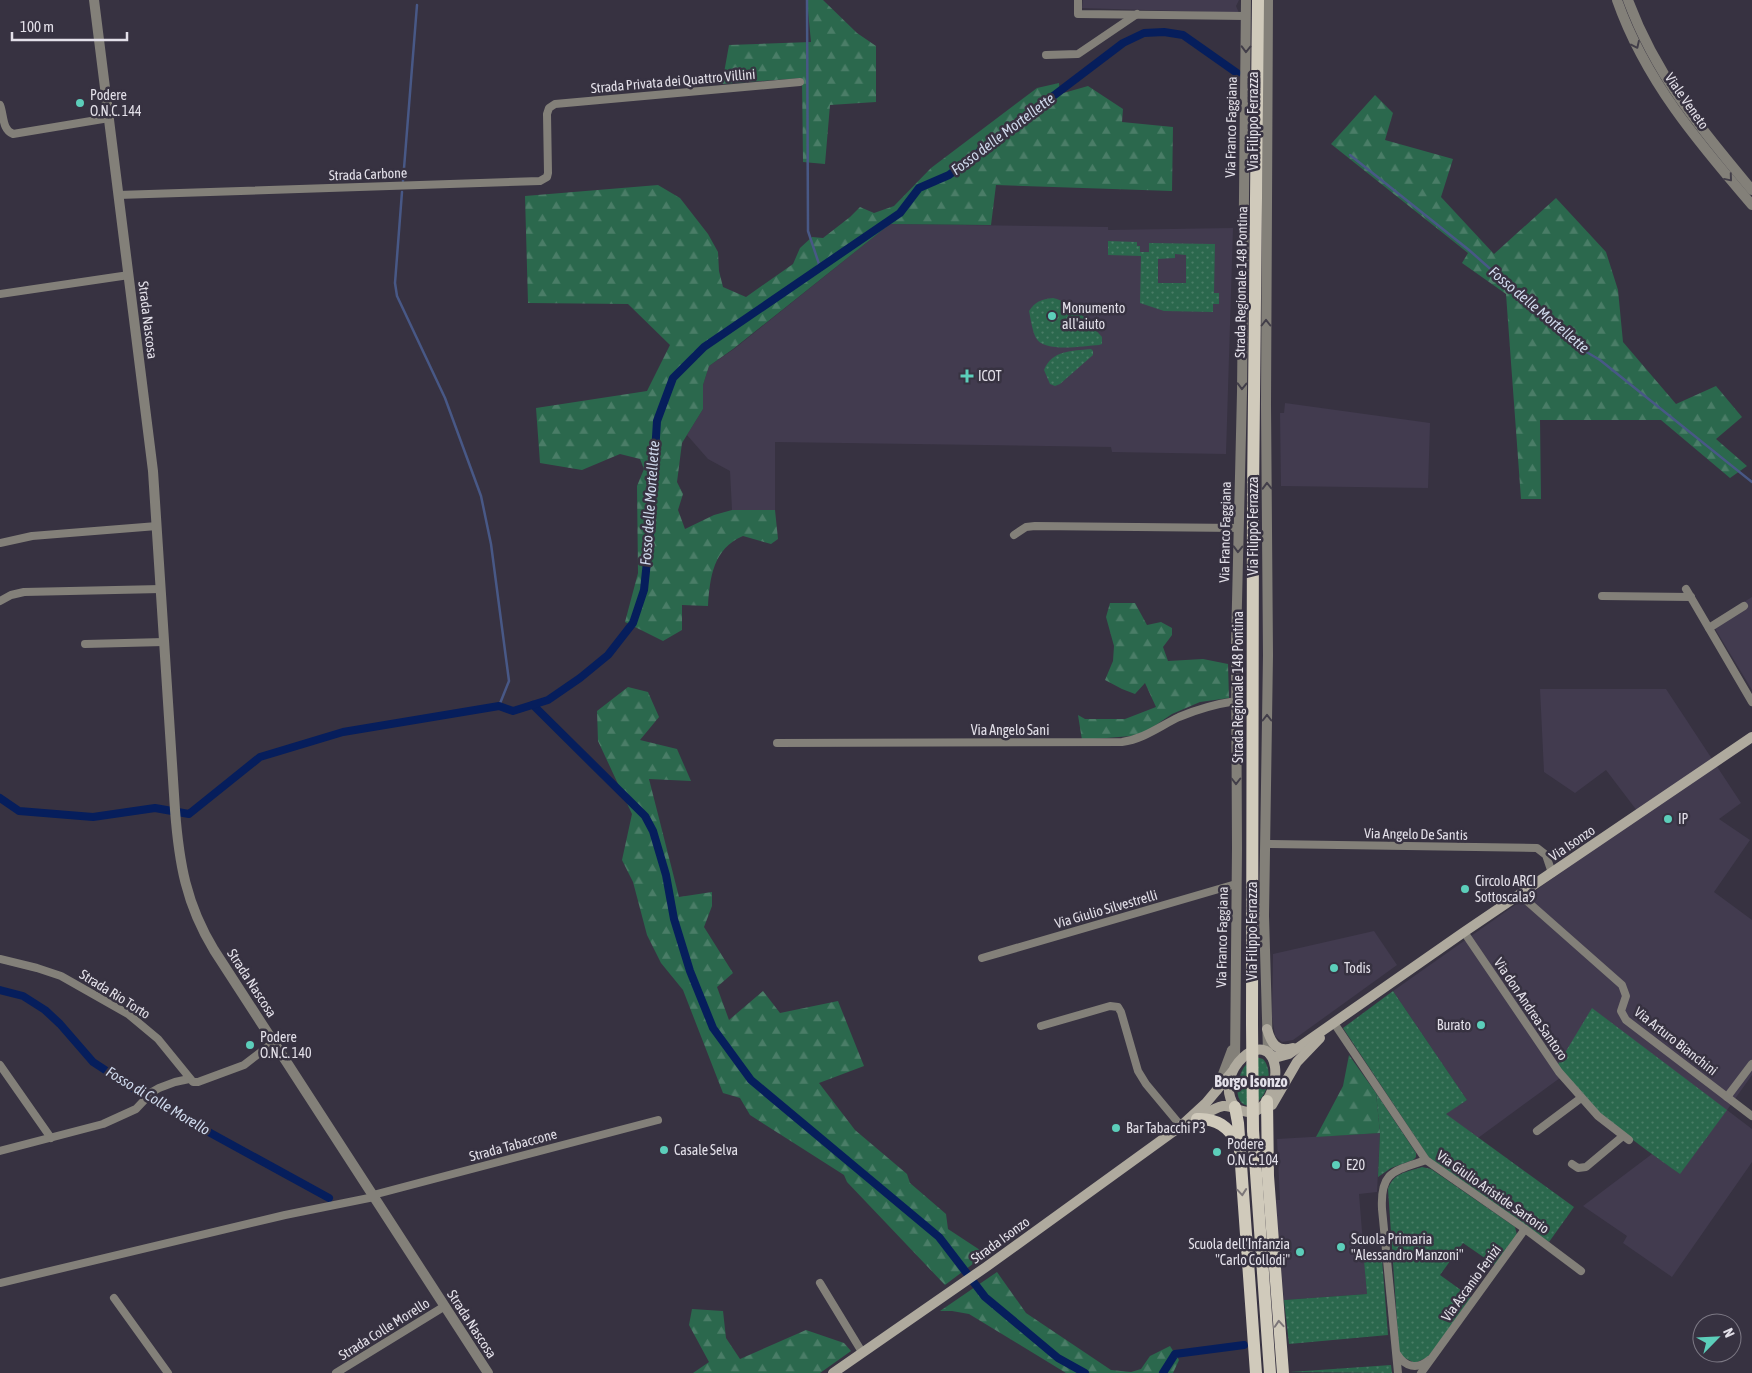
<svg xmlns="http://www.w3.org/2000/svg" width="1752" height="1373" font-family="'Asap Condensed',sans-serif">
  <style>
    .built { fill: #423b4f }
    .grass { fill: url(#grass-dots); fill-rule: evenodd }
    .forest { fill: url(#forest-firs) }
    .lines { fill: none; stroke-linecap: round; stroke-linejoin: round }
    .stream { stroke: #485886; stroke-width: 2.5 }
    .canal { stroke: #061e5c; stroke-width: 8 }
    .minor { stroke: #838079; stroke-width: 8 }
    .tertiary { stroke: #838079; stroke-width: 10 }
    .secondary { stroke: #afaa9e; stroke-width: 10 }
    .primary { stroke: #d0cabb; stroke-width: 12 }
    .primary-bridge { stroke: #d0cabb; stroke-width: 12 }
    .oneway { stroke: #423e49 }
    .oneway2 { stroke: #7c7678 }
    .poi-dot { fill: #5cceba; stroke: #373241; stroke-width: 2 }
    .labels { text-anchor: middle; stroke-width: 5; stroke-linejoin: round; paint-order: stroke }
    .street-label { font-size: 14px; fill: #e3e0e9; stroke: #373241 }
    .poi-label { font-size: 14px; fill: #e3e0e9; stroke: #373241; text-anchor: start }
    .water-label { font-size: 15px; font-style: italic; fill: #cfd9ec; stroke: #373241 }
    .quarter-label { font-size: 16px; font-weight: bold; fill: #e3e0e9; stroke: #373241 }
  </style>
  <defs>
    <pattern id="grass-dots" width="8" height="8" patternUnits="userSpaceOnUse" patternTransform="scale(1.25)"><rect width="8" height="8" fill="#2b684d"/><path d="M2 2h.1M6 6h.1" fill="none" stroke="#4a7d67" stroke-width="1.8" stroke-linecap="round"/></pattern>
    <pattern id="forest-firs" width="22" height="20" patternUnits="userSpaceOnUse" patternTransform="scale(1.25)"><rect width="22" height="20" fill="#2b684d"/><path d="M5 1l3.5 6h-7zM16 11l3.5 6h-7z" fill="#4a7d67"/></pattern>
  </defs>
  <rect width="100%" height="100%" fill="#373241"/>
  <g class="built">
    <path d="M1083 0H1239L1236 6 1239 13 1082 8Z"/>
    <path d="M890 224 1108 227V230L1233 228 1226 454 1112 452 1111 447 775 442V510H732L730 471 708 459 687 435 703 409V385L709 366 734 349Z"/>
    <path d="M1285 403 1430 423 1428 488 1281 486 1280 413H1284Z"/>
    <path d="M1752 597V690L1711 622Z"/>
    <path d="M1540 689H1666L1741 803 1719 819 1750 840 1714 892 1752 920V1075L1727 1110 1752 1129V1162L1672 1277 1623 1243 1627 1236 1583 1206 1652 1154 1680 1174 1564 1075 1478 1138 1445 1114 1467 1100 1393 991 1641 816 1606 770 1575 793 1544 772Z"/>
    <path d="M1374 931 1397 965 1293 1040 1282 1042 1275 1036 1272 1017 1273 954Z"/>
    <path d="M1380 1133 1377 1192 1359 1194 1367 1294 1284 1300 1275 1200H1280L1277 1139Z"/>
  </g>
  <g class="grass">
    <path d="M1108 241 1137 242V246H1140V252H1149V243L1215 244 1214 293H1219V304H1213V312L1164 311 1140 303 1141 256 1108 255ZM1175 254 1186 255V283H1158V259L1175 258Z"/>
    <path d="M1053 298C1074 303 1088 321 1102 337V344L1099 345C1083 346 1044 353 1036 338 1032 330 1031 320 1029 311 1035 302 1041 299 1053 298Z"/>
    <path d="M1091 349 1093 351V355L1060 384 1055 386 1050 384 1044 370C1052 350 1072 351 1091 349Z"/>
    <path d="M1393 991 1467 1100 1446 1114 1574 1207 1549 1242 1439 1168 1428 1156 1343 1028Z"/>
    <path d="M1592 1008 1727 1110 1680 1174C1636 1143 1589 1110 1557 1066Z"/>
    <path d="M1256 1057 1263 1059C1273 1070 1269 1093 1257 1102 1241 1113 1235 1095 1238 1082 1241 1070 1245 1063 1256 1057Z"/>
    <path d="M1376 1093 1416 1153V1157L1413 1160 1391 1168 1378 1177 1380 1133Z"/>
    <path d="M1422 1167 1431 1169 1515 1227 1517 1235 1495 1265 1463 1243 1440 1275 1472 1298 1428 1357 1415 1363 1403 1357 1399 1350 1388 1189C1393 1173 1407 1172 1422 1167Z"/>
    <path d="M1382 1259 1388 1335 1289 1344 1284 1300 1367 1294 1364 1261Z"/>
    <path d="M1391 1365 1392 1373 1290 1372Z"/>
  </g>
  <g class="forest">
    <path d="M807 0H823L857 33 876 46V102L830 105 825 164 803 162 802 78 722 84 729 45 811 42Z"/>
    <path d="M1059 83 1060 94 1088 86 1123 109 1122 122 1173 127 1172 191 996 185 991 225 890 224 733 349 709 366 703 385V409L682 443 677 482 683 494 678 510 685 529 714 515 732 510H775L778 539 771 544 743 536C713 549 710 577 708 606L682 605V630L663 641 625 622 638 573 637 486 644 469 640 459 620 454 582 470 540 463 536 408 647 391 670 345 628 304 528 303 525 196 658 185 680 198 708 234 718 252 719 271 723 287 746 297 793 264 800 248 812 237 823 238 850 217 860 207 874 213 894 206 931 168 1037 88Z"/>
    <path d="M1375 95 1393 113 1385 140 1453 159 1441 197 1494 254 1556 198 1606 252 1618 290 1623 342 1676 404 1716 386 1742 417 1716 439 1747 466 1730 478 1661 420H1540L1541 499H1521L1506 294 1462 263 1468 253 1331 144Z"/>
    <path d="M1110 603H1135L1147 625 1161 622 1172 628V635L1163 647 1168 661 1203 659 1228 664 1229 698 1200 702 1172 714 1147 731 1131 736 1082 740 1078 715 1085 719H1125L1156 707 1145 683 1135 694 1122 689 1105 680 1113 661 1114 646 1106 617Z"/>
    <path d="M628 687 648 692 659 717 640 740 677 749 691 781 649 779 679 897 712 892V906L704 927 733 973 717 987 729 1020 763 991 780 1013 838 1001 864 1066 819 1083 855 1130 907 1174 910 1183 946 1214 948 1229 986 1254 945 1285 847 1182 844 1175 750 1115 740 1098 723 1093 683 990 661 963 647 935 633 882 622 860 632 814 598 741 597 711Z"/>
    <path d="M1349 1055 1376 1093 1380 1133 1316 1137 1343 1086Z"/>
    <path d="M997 1272 1026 1313 1111 1370 1131 1372 1141 1369 1150 1356 1170 1346 1179 1360 1173 1373H1066L969 1314 952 1311H940Z"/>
    <path d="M692 1309 723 1311 726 1338 740 1359 806 1330 844 1343 851 1351 820 1373H693L709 1362 689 1325Z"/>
  </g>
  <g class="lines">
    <g class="stream">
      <path d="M807 0 808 231 820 267"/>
      <path d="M1350 155 1469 250 1578 347 1600 360 1752 482"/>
      <path d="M403 181 417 5"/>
      <path d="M402 192 395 283 397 296 445 398 481 496 491 544 509 681 499 706"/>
    </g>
    <g class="canal">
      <path d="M533 705 645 816 653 831 666 875 674 919 690 971 713 1028 751 1080 939 1237 985 1297 1058 1358 1085 1373"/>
      <path d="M0 798 19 811 93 817 155 808 189 814 260 757 343 732 499 706 513 711 548 700 580 678 608 655 633 623 644 590 650 533 657 421 673 378 704 347 900 213 919 188 949 175 1123 43 1144 33 1164 32 1183 35 1237 73"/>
      <path d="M0 990 23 996 45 1010 60 1024 93 1062 154 1102 329 1198"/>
      <path d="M1163 1373 1175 1354 1244 1345"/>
    </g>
    <g class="minor">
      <path d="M1078 0V14L1246 16"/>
      <path d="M1046 55 1078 54 1137 14"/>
      <path d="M0 105C4 115 2 130 13 134L109 118"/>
      <path d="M118 195 540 181 547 177 548 173 547 114 549 108 555 104 800 82"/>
      <path d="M0 294 129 275"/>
      <path d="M1014 535 1026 527 1035 526 1238 528"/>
      <path d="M0 543 32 536 157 526"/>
      <path d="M1686 589 1752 702"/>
      <path d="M1602 596 1691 597"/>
      <path d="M0 601 11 595 24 592 161 589"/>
      <path d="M1709 628 1744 606"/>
      <path d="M85 644 164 642"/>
      <path d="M777 743 1122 742C1144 739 1160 726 1179 717 1198 709 1216 704 1236 701"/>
      <path d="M1266 844 1537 848 1546 855 1552 873"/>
      <path d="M1520 895 1622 985 1626 996 1621 1011 1626 1020 1752 1116"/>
      <path d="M1464 932 1559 1072 1598 1116 1629 1140"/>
      <path d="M982 958 1236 884"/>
      <path d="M0 959 37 968 61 976 128 1014 158 1039 193 1082H198L244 1065 274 1042"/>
      <path d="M1334 1023 1426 1160 1525 1229 1581 1271"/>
      <path d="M1041 1026 1110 1006 1118 1007 1121 1012 1138 1071 1146 1084 1181 1126"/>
      <path d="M0 1065 51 1138"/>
      <path d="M1727 1097 1752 1064"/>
      <path d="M1537 1131 1581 1098"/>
      <path d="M0 1151 103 1124 136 1109 152 1092 159 1088 175 1082 189 1079"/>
      <path d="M1572 1164 1578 1168 1586 1167 1623 1136"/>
      <path d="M373 1195 658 1120"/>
      <path d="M0 1283 285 1215 374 1197"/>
      <path d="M820 1283 862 1352"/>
      <path d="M114 1298 168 1373"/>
      <path d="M1397 1354C1405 1367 1417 1370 1429 1360"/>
      <path d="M336 1373 445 1306"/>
      <path d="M1398 1373 1382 1209C1380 1171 1394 1171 1426 1160"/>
      <path d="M1421 1373 1525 1229"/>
    </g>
    <g class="tertiary">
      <path d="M94 0 153 471 175 810C179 863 186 904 214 950L488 1373"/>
      <path d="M1617 0C1645 80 1698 142 1752 205"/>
      <path d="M1628 0C1656 76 1701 129 1752 190"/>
      <path d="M1268 1052 1264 916 1268 655 1266 405 1268 0"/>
      <path d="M1235 1065 1237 848 1236 644 1242 392 1246 0"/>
      <path d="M1217 1090 1232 1050"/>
    </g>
    <g class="secondary">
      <path d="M1267 1029C1271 1043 1277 1053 1293 1048"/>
      <path d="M1271 1056 1278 1057 1289 1054 1464 932 1752 737"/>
      <path d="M1272 1105 1297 1062 1320 1038"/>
      <path d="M1195 1120C1204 1115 1213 1108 1223 1106 1233 1105 1239 1112 1249 1112 1268 1112 1277 1083 1275 1067 1268 1023 1210 1072 1235 1107"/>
      <path d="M833 1373 986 1267 1181 1126 1206 1103 1232 1072"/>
    </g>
    <g class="primary">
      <path d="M1252 1024 1253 497 1258 0"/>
      <path d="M1267 1101 1268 1176 1283 1373"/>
      <path d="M1235 1107 1238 1123 1256 1373"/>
      <path d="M1197 1119C1217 1118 1228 1127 1238 1143"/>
      <path d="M1253 1130 1270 1373"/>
    </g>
    <path class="primary-bridge" d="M1252 1024 1253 1130"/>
  </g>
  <defs><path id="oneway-chevron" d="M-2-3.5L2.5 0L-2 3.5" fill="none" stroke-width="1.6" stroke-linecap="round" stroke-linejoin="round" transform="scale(1.25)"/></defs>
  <g class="oneway">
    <use href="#oneway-chevron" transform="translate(1636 45) rotate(65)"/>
    <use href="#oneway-chevron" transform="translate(1246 49) rotate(91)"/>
    <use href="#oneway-chevron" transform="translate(1729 178) rotate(50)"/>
    <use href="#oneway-chevron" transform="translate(1266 323) rotate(-90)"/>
    <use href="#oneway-chevron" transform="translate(1242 386) rotate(91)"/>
    <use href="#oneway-chevron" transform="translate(1267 486) rotate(-91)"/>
    <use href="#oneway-chevron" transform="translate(1238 549) rotate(91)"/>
    <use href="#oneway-chevron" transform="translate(1267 718) rotate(-90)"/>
    <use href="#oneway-chevron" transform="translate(1236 781) rotate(90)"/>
  </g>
  <g class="oneway2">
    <use href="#oneway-chevron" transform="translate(1242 1192) rotate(85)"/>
    <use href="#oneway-chevron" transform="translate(1279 1324) rotate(-94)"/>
  </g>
  <g class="poi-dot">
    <circle cx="80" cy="103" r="5"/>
    <circle cx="1052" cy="316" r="5"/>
    <path d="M964.5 368.5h5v5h5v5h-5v5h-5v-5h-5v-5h5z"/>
    <circle cx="1668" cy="819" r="5"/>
    <circle cx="1465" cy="889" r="5"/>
    <circle cx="1334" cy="968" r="5"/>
    <circle cx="1481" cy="1025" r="5"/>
    <circle cx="250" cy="1045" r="5"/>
    <circle cx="1116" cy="1128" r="5"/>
    <circle cx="664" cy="1150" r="5"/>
    <circle cx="1217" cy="1152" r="5"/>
    <circle cx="1336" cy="1165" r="5"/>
    <circle cx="1341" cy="1247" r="5"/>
    <circle cx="1300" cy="1252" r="5"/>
  </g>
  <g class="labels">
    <g class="street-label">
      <text transform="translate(673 81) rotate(-5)" y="5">Strada Privata dei Quattro Villini</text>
      <text transform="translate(1687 101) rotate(55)" y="5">Viale Veneto</text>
      <text transform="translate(1253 121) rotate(-90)" y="5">Via Filippo Ferrazza</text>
      <text transform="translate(1231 127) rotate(-89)" y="5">Via Franco Faggiana</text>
      <text transform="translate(368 174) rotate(-2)" y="5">Strada Carbone</text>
      <text transform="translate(1241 282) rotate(-89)" y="5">Strada Regionale 148 Pontina</text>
      <text transform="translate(148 320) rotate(83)" y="5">Strada Nascosa</text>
      <text transform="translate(1253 526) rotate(-90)" y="5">Via Filippo Ferrazza</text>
      <text transform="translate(1225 532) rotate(-89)" y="5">Via Franco Faggiana</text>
      <text transform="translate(1238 687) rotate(-90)" y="5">Strada Regionale 148 Pontina</text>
      <text x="1010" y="735">Via Angelo Sani</text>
      <text transform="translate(1416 834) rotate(1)" y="5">Via Angelo De Santis</text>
      <text transform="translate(1572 843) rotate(-34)" y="5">Via Isonzo</text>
      <text transform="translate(1106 909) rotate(-16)" y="5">Via Giulio Silvestrelli</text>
      <text transform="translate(1252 931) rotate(-90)" y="5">Via Filippo Ferrazza</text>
      <text transform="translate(1222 937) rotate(-89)" y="5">Via Franco Faggiana</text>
      <text transform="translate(252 983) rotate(57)" y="5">Strada Nascosa</text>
      <text transform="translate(115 994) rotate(32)" y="5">Strada Rio Torto</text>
      <text transform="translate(1531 1009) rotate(56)" y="5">Via don Andrea Santoro</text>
      <text transform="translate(1676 1041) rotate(38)" y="5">Via Arturo Bianchini</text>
      <text transform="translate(513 1145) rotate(-15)" y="5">Strada Tabaccone</text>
      <text transform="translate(1493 1192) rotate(35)" y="5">Via Giulio Aristide Sartorio</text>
      <text transform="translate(1000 1240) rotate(-36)" y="5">Strada Isonzo</text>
      <text transform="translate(1471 1283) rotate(-54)" y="5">Via Ascanio Fenizi</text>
      <text transform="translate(472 1324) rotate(57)" y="5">Strada Nascosa</text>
      <text transform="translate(384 1329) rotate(-32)" y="5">Strada Colle Morello</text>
    </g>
    <g class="poi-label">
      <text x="90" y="100">Podere<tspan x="90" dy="16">O.N.C. 144</tspan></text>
      <text x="1062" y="313">Monumento<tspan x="1062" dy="16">all'aiuto</tspan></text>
      <text x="978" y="381">ICOT</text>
      <text x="1678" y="824">IP</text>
      <text x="1475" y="886">Circolo ARCI<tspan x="1475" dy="16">Sottoscala9</tspan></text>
      <text x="1344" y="973">Todis</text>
      <text x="1471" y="1030" text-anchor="end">Burato</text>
      <text x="260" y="1042">Podere<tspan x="260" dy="16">O.N.C. 140</tspan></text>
      <text x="1126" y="1133">Bar Tabacchi P3</text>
      <text x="1227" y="1149">Podere<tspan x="1227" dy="16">O.N.C. 104</tspan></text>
      <text x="674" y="1155">Casale Selva</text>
      <text x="1346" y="1170">E20</text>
      <text x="1351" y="1244">Scuola Primaria<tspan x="1351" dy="16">"Alessandro Manzoni"</tspan></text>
      <text x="1290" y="1249" text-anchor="end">Scuola dell'Infanzia<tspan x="1290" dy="16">"Carlo Collodi"</tspan></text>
    </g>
    <g class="water-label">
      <text transform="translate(1003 134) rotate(-37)" y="5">Fosso delle Mortellette</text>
      <text transform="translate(1539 310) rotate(40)" y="5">Fosso delle Mortellette</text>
      <text transform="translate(650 503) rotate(-86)" y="5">Fosso delle Mortellette</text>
      <text transform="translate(158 1101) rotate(31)" y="5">Fosso di Colle Morello</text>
    </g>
    <g class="quarter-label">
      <text x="1251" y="1087">Borgo Isonzo</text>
    </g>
  </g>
  <g transform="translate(1717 1338) rotate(66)"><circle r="24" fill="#373241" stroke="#7c7884"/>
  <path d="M0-4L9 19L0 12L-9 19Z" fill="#5cceba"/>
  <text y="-8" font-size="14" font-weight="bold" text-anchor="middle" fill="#e3e0e9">N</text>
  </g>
  <path d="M12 32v8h115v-8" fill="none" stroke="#e3e0e9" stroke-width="2.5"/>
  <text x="20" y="32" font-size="15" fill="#e3e0e9" stroke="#373241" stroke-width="4" paint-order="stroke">100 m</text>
</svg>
